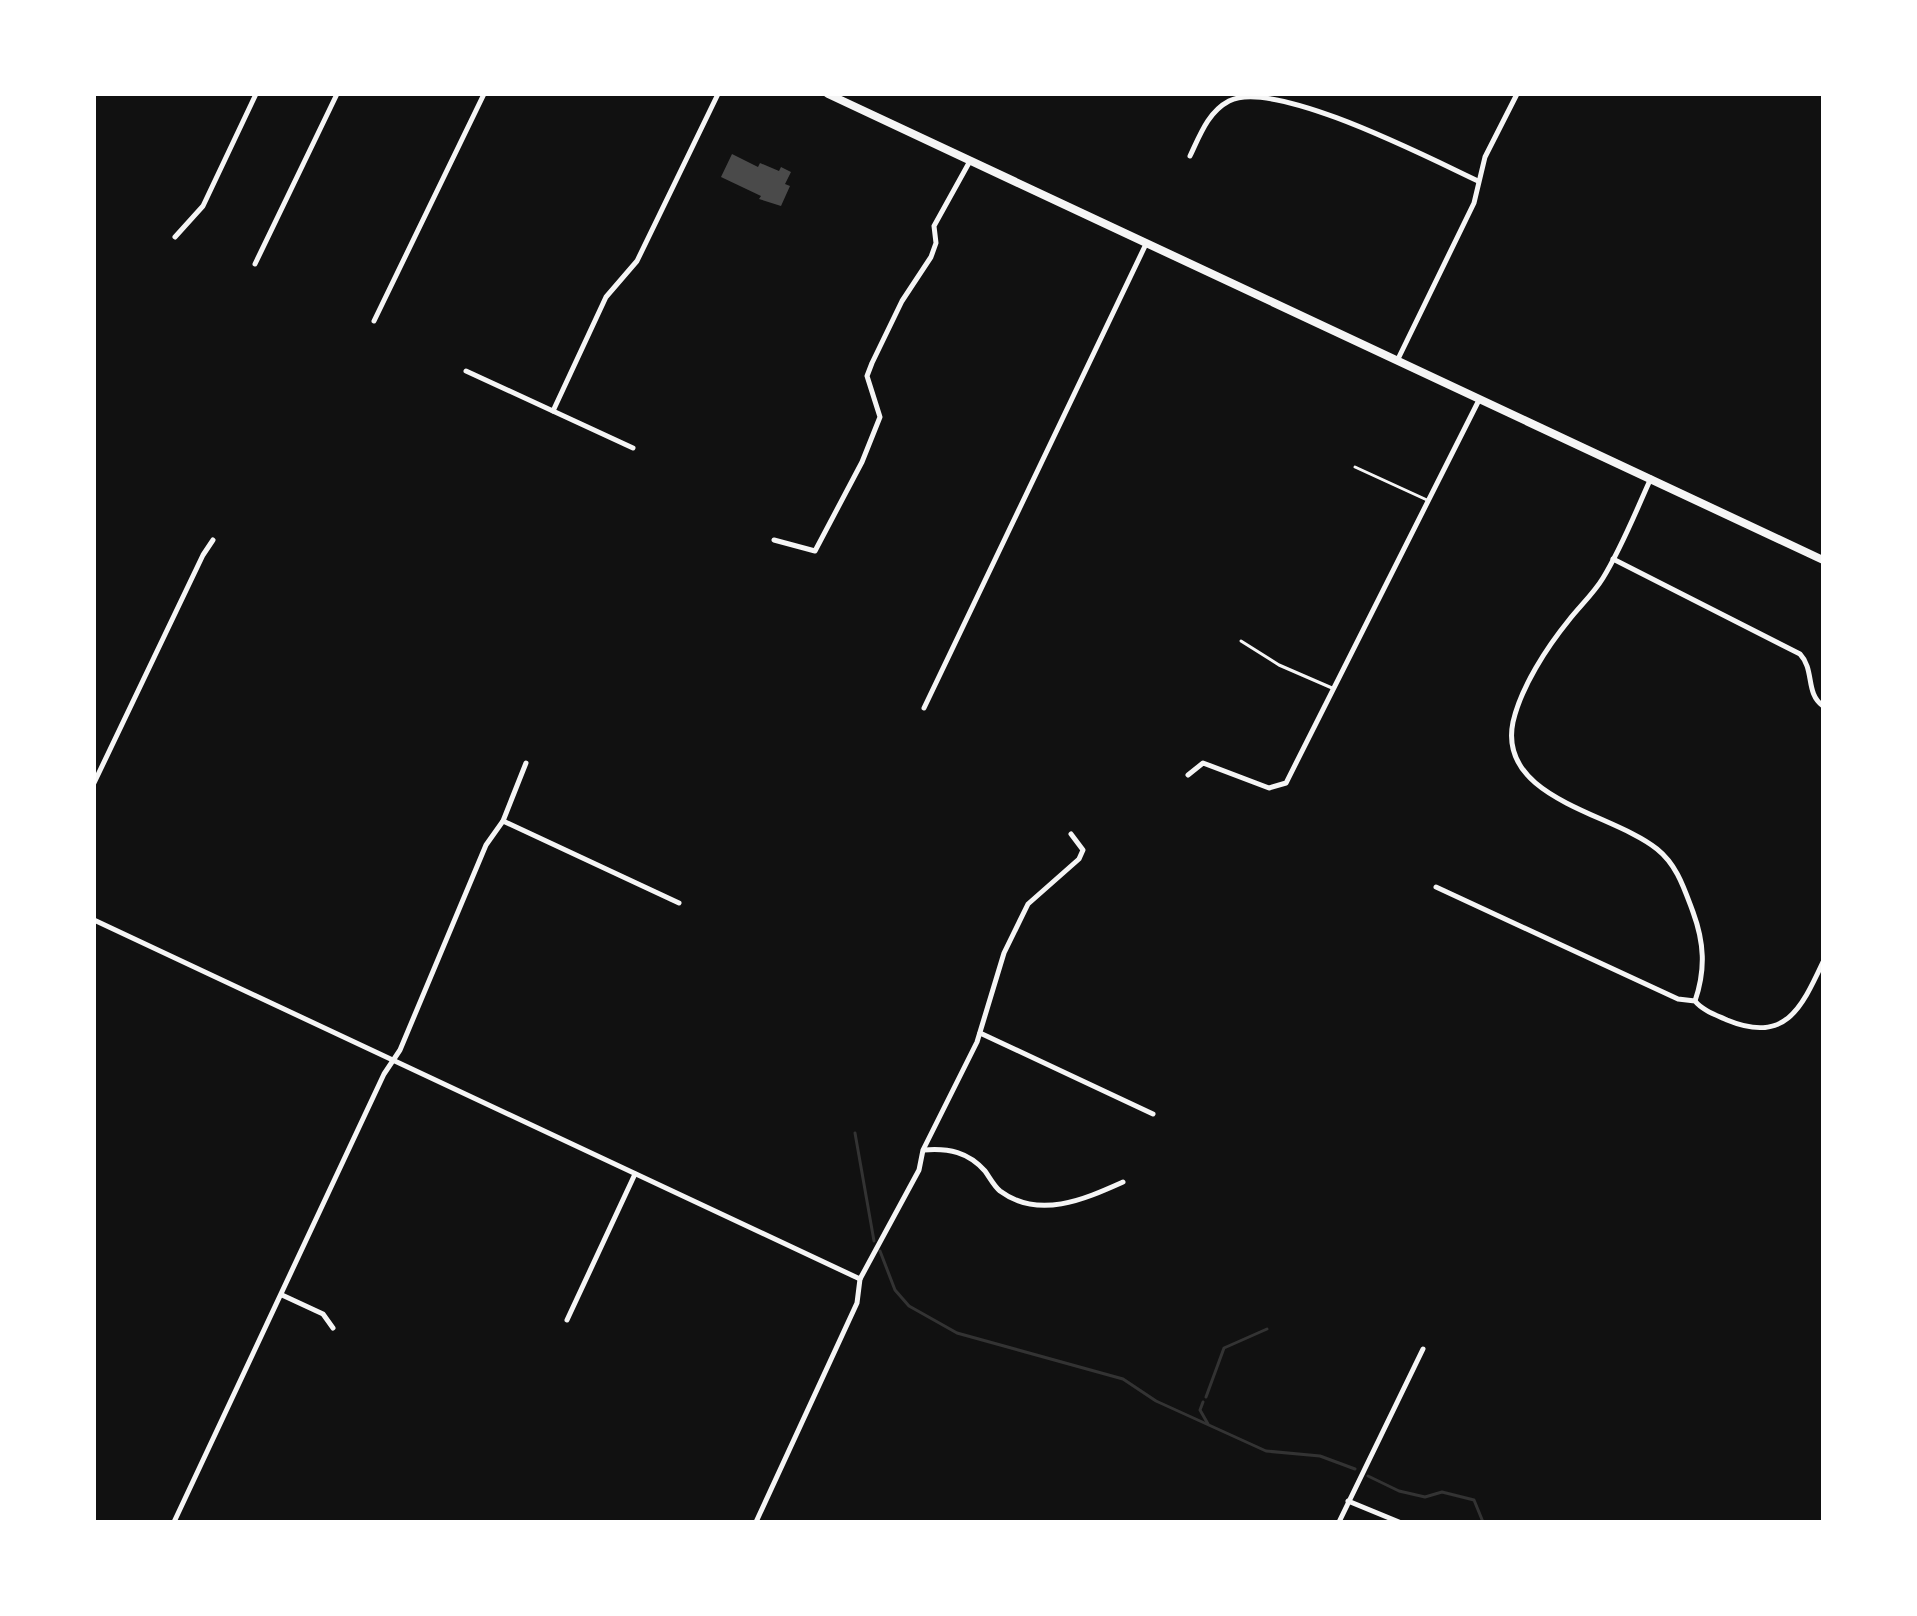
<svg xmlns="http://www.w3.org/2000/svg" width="1917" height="1616" font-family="'Asap Condensed',sans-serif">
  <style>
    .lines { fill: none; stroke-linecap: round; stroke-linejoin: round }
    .stream { stroke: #333; stroke-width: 3 }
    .building { fill: #4a4a4a }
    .service { stroke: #f5f5f5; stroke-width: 3 }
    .minor { stroke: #f5f5f5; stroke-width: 5 }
    .primary { stroke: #f5f5f5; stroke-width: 8 }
  </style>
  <rect width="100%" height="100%" fill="#111"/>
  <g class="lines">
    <g class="stream">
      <path d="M855 1133 874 1241"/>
      <path d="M880 1251 895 1290 909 1306 957 1333 1123 1379 1156 1401 1266 1451 1320 1456 1355 1469"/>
      <path d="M1206 1397 1224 1348 1267 1329"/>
      <path d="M1203 1402 1200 1410 1208 1424"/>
      <path d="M1368 1476 1399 1491 1425 1497 1442 1492 1474 1500 1483 1522"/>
    </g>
  </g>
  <path class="building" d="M732 154 758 167 760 163 779 171 781 167 791 172 785 184 790 186 781 206 759 199 761 196 721 177Z"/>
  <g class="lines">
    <g class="service">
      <path d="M1355 467 1427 500"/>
      <path d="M1241 641 1279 665 1332 688"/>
    </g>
    <g class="minor">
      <path d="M1190 156C1200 135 1208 112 1229 101 1275 78 1431 159 1478 181"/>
      <path d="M175 237 203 206 256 94"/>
      <path d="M255 264 337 94"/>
      <path d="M374 321 484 94"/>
      <path d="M1398 359 1474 203 1485 157 1517 94"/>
      <path d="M466 371 633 448"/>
      <path d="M553 411 606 297 637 261 718 94"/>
      <path d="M1651 478C1636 511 1622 547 1603 578 1594 593 1580 606 1569 620 1547 647 1521 687 1513 722 1497 799 1613 813 1657 849 1677 865 1684 888 1693 912 1704 942 1706 969 1695 1001"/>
      <path d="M774 540 815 551 862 462 880 417 867 376 872 363 902 301 931 257 936 243 934 226 970 161"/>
      <path d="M1613 559 1800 654C1815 670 1805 693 1823 706"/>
      <path d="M924 708 1146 244"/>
      <path d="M1188 775 1203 763 1269 788 1286 783 1479 400"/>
      <path d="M94 783 203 555 213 540"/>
      <path d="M503 821 679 903"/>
      <path d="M1436 887 1678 999 1695 1001C1702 1010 1716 1015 1727 1020 1785 1044 1801 1009 1823 962"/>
      <path d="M94 920 860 1279"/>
      <path d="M980 1033 1153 1114"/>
      <path d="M924 1150C949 1148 968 1152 985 1171 990 1178 994 1186 1000 1191 1039 1220 1085 1199 1123 1182"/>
      <path d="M282 1295 323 1314 333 1328"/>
      <path d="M567 1320 635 1174"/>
      <path d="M1348 1501 1399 1522"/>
      <path d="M174 1522 384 1074 400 1050 486 845 503 821 526 763"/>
      <path d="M756 1522 857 1303 860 1279 919 1170 923 1150 977 1042 1004 953 1028 904 1079 859 1083 850 1071 834"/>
      <path d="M1339 1522 1423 1349"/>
    </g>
    <path class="primary" d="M828 94 1823 560"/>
  </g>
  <rect width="1917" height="1616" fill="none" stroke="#ffffff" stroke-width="192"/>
</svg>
